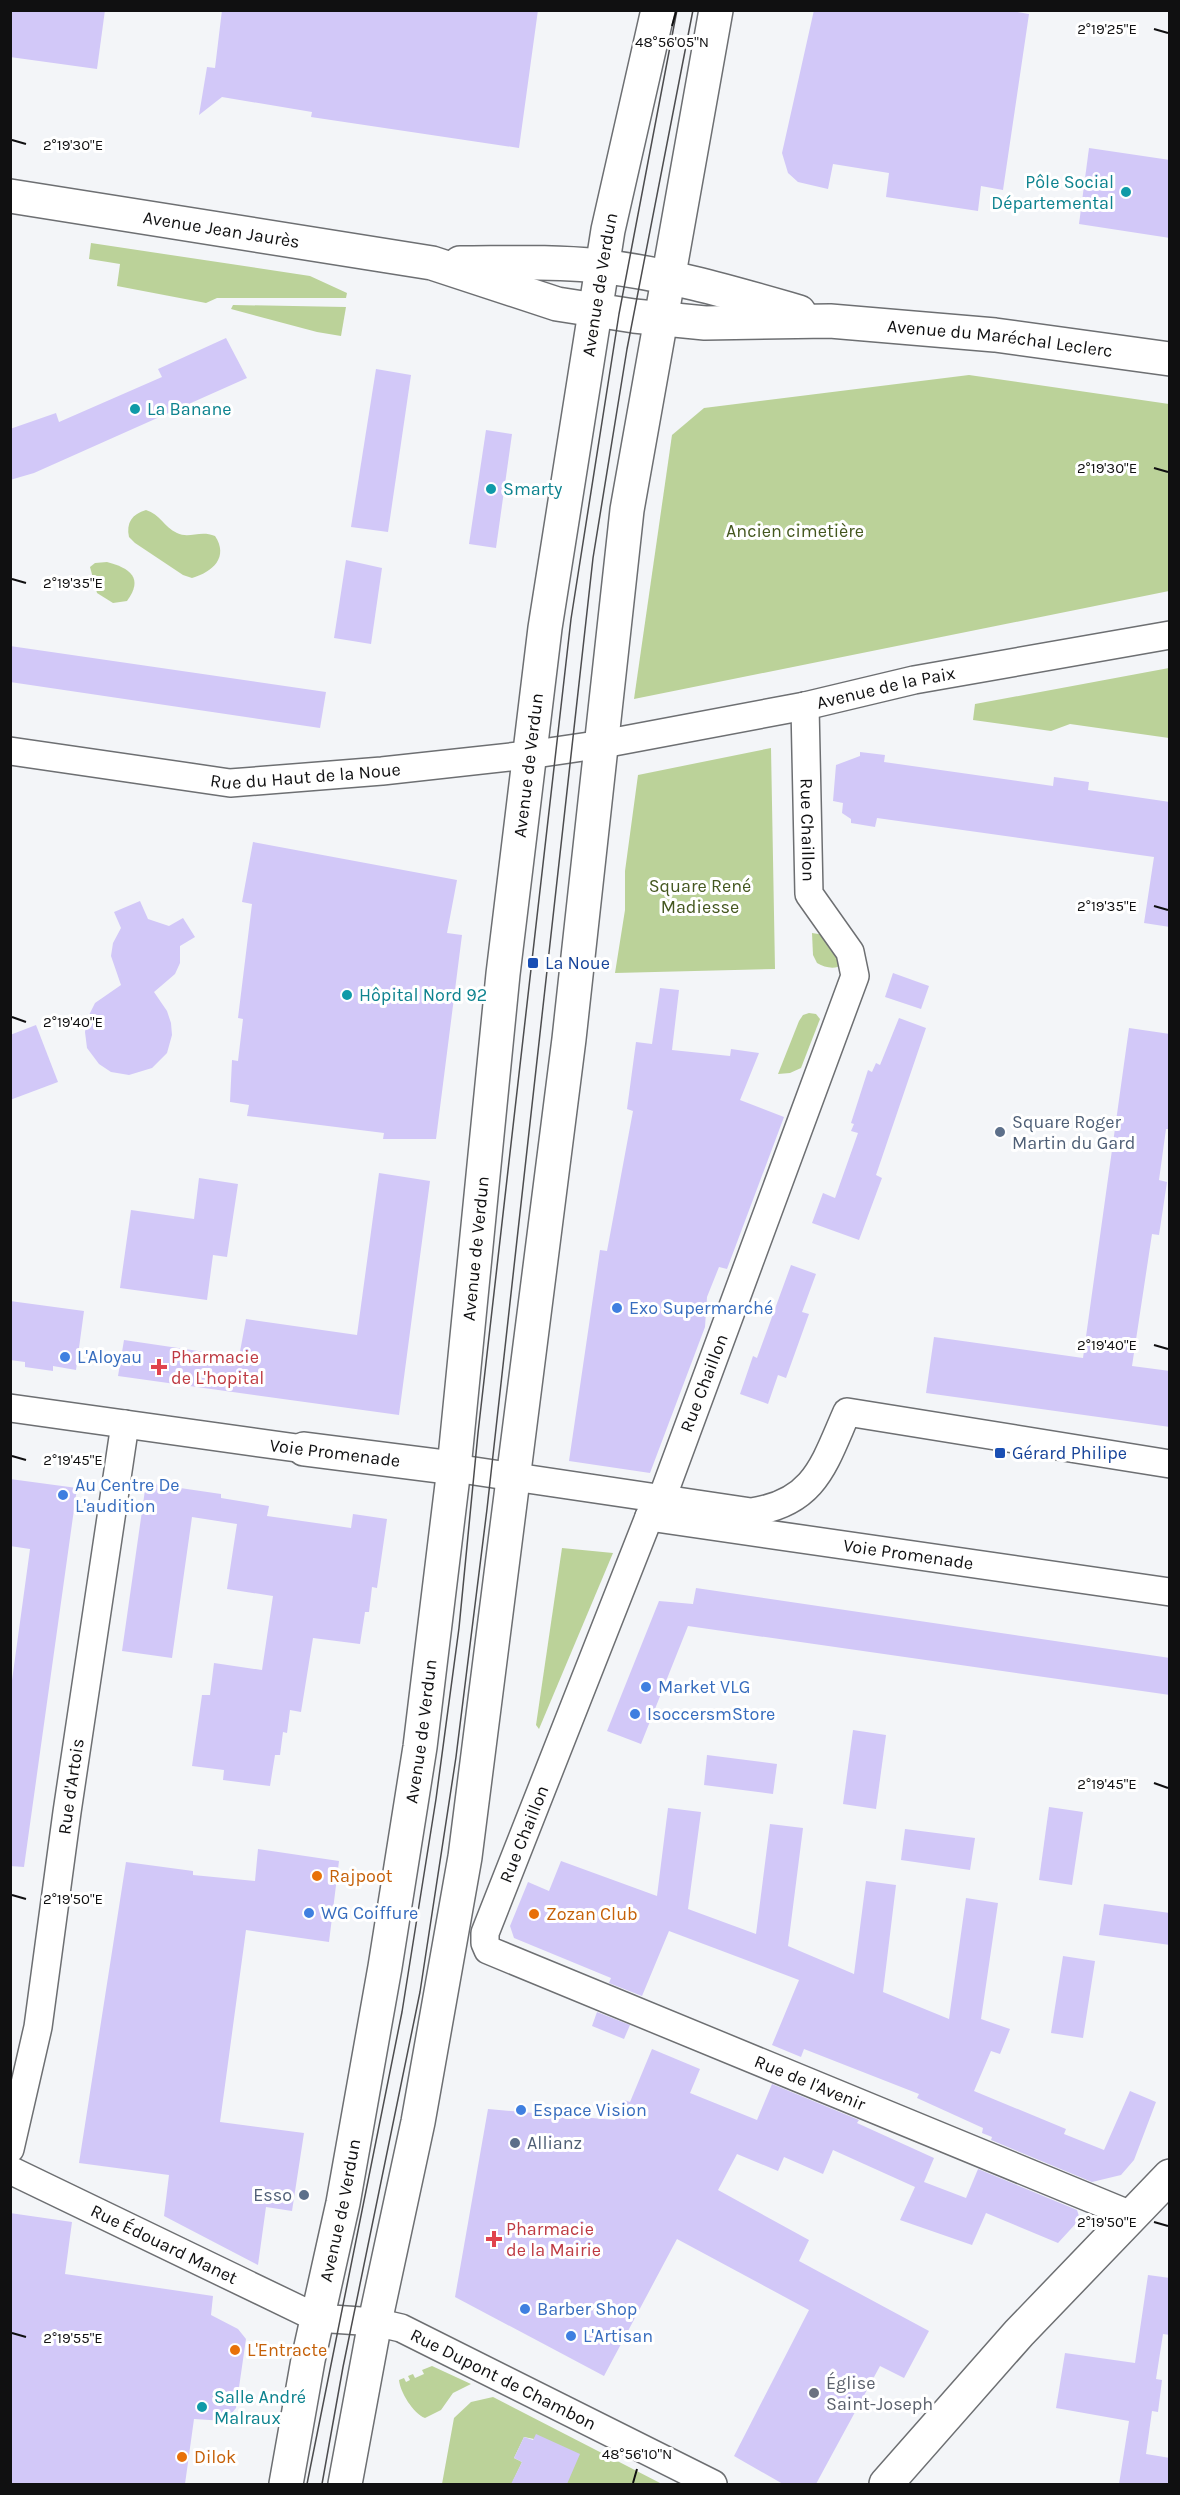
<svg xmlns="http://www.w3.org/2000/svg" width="1180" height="2495" font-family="Karla,sans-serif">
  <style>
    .green { fill: #bbd299 }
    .building { fill: #d2c8f8 }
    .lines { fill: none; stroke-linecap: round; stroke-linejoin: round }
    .minor-casing { stroke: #6d6f72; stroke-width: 30 }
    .major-casing { stroke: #6d6f72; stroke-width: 36 }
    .minor { stroke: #fff; stroke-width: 27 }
    .major { stroke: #fff; stroke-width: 33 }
    .tram { stroke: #4c4c4e; stroke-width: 1.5 }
    .ticks { fill: none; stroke: #101011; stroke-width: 2 }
    .culture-dot { fill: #0f9aa8; stroke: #fff; stroke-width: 2 }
    .transit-dot { fill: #1a4fb4; stroke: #fff; stroke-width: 2 }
    .service-dot { fill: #5c6f8a; stroke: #fff; stroke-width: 2 }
    .shop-dot { fill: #3f7fe0; stroke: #fff; stroke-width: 2 }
    .health-dot { fill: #e0444e; stroke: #fff; stroke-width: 2 }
    .food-dot { fill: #e8710a; stroke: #fff; stroke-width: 2 }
    .worship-dot { fill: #6b7280; stroke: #fff; stroke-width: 2 }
    .labels { text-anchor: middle; stroke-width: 6; stroke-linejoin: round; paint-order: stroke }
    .culture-label { font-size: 18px; fill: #0d838f; stroke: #fff; text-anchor: start }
    .street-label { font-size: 18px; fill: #101011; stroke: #fff }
    .park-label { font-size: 18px; fill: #44571f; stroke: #fff }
    .transit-label { font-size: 18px; fill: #164399; stroke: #fff; text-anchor: start }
    .service-label { font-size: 18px; fill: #4e5e75; stroke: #fff; text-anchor: start }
    .shop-label { font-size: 18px; fill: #366cbe; stroke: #fff; text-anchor: start }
    .health-label { font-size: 18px; fill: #be3a42; stroke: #fff; text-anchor: start }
    .food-label { font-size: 18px; fill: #c56008; stroke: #fff; text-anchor: start }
    .worship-label { font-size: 18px; fill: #5b616d; stroke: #fff; text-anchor: start }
    .ticks-label { font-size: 15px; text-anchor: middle; fill: #101011; stroke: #fff; stroke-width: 6; stroke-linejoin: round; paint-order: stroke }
  </style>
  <rect width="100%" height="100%" fill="#f3f5f8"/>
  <g class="green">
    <path d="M91 243 310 276 347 293 346 298H217L206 303 117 286 120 264 89 259Z"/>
    <path d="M233 305 346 307 341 336 317 332 231 309Z"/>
    <path d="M969 375 1169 404V591L634 699 672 435 704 408Z"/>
    <path d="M146 510C160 514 164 527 177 533 189 539 200 530 215 536 229 557 213 572 192 578L183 575 135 543 129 537C126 523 132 514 146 510Z"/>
    <path d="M107 562C130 568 144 578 127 601L113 603 97 593 90 567 95 563Z"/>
    <path d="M1169 668V738L1070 724 1051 731 973 720 975 704Z"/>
    <path d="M771 748 775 969 615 973 625 910V871L638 775Z"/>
    <path d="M812 933 831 936 844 964C835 970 826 968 817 963L813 955Z"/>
    <path d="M809 1013 816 1014 820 1019 801 1068 790 1073 778 1074 799 1021 803 1015Z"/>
    <path d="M562 1548 613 1553 539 1729 536 1725Z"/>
    <path d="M432 2366 471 2384 453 2393 441 2410 425 2418C413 2413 400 2392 399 2380L404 2378 406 2382 410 2380 408 2376 413 2374 415 2378 424 2374 422 2370Z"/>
    <path d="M493 2397 495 2398 662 2484H534L554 2443 524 2437 514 2458 522 2462 513 2481 521 2484H442L454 2418 471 2402Z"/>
  </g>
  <g class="building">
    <path d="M10 10H105L97 69 10 57Z"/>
    <path d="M222 10H538L519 148 311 117 312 112 222 97 199 115 207 67 215 68Z"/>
    <path d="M814 10H1006L1029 14 1003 190 981 186 978 211 886 197 889 173 833 164 828 189 798 182 788 173 782 153Z"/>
    <path d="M1089 148 1170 160V238L1079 224Z"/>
    <path d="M226 338 247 378 34 473 10 480V429L56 413 59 422 162 377 158 369Z"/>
    <path d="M376 369 411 375 388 532 351 527Z"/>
    <path d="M486 430 512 434 496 548 469 544Z"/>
    <path d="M346 560 382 568 371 644 334 638Z"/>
    <path d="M10 646 326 692 320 728 10 682Z"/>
    <path d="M860 752 885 755 884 762 1053 786 1054 777 1089 782 1088 790 1170 802V927L1144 923 1154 857 877 818 875 827 851 823V819L842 813 843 803 833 801 836 765 860 756Z"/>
    <path d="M253 842 457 880 447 933 462 935 436 1139H383L384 1133 247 1116 249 1105 230 1102 232 1060 238 1061 243 1019 238 1018 252 904 242 902Z"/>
    <path d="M140 901 148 919 169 926 183 918 195 937 180 946V963L175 974 154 992 167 1011 171 1023 172 1035 167 1053 152 1068 129 1075 111 1072 99 1064 87 1048 85 1032 88 1017 95 1003 121 985 111 956 113 943 121 928 114 912Z"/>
    <path d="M893 973 929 986 921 1009 885 997Z"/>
    <path d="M660 988 679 990 672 1050 730 1056 731 1049 759 1053 740 1100 784 1117 727 1269 719 1267 707 1297 705 1327 650 1473 569 1461 600 1250 607 1251 633 1111 627 1109 636 1042 652 1044Z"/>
    <path d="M899 1018 926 1028 876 1175 882 1178 859 1240 812 1223 823 1193 835 1198 858 1133 851 1131 854 1124 851 1123 868 1070 872 1072 876 1063 880 1065Z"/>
    <path d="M36 1025 58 1082 10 1100V1035Z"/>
    <path d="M1129 1028 1170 1034V1129H1166L1159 1180 1167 1182 1159 1235 1152 1234 1132 1366 1170 1371V1427L926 1393 934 1337 1083 1358Z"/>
    <path d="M379 1173 430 1181 399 1415 118 1376 124 1340 239 1357 246 1319 357 1335Z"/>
    <path d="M199 1178 238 1184 227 1257 213 1255 207 1300 120 1288 131 1210 194 1219Z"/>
    <path d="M791 1265 816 1274 802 1312 809 1314 786 1378 778 1375 768 1404 740 1394 753 1356 757 1358Z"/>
    <path d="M10 1301 84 1311 76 1370 53 1366V1371L25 1367V1362L10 1360Z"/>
    <path d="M10 1479 77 1488 24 1867 10 1866V1695L30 1549 10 1546Z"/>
    <path d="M146 1483 221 1494V1498L269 1506 267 1516 351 1528 353 1514 387 1519 377 1588 372 1587 369 1612H365L360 1644 313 1638 301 1712 290 1710 287 1733 283 1732 280 1755H275L270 1786 223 1780 224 1770 192 1766 202 1695H210L214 1663 262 1670 273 1596 227 1589 237 1524 192 1517 172 1658 122 1651Z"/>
    <path d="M696 1588 1170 1658V1695L688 1626 641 1744 607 1731 659 1601 693 1604Z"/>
    <path d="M853 1730 886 1735 876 1809 843 1804Z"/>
    <path d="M707 1755 777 1764 773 1794 704 1785Z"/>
    <path d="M1049 1807 1083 1812 1072 1885 1039 1880Z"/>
    <path d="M668 1808 701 1812 688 1909 756 1934 770 1824 803 1828 788 1946 854 1974 866 1881 896 1885 883 1992 949 2019 966 1898 998 1903 981 2019 1010 2029 1000 2054 991 2051 974 2091 1066 2129 1064 2134 1104 2150 1130 2091 1156 2102 1134 2160 1121 2175 1092 2182 991 2140 992 2137 982 2133 983 2128 917 2098 919 2094 804 2049 801 2057 772 2045 799 1980 669 1931 642 1996 609 1983 611 1978 514 1938 510 1926 528 1882 549 1891 561 1861 657 1896Z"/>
    <path d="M905 1829 975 1838 970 1870 901 1860Z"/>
    <path d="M258 1849 339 1861 329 1942 246 1930 220 2122 304 2133 292 2211 266 2207 258 2265 164 2216 169 2175 79 2163 126 1862 193 1871V1875L255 1881Z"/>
    <path d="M1104 1904 1170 1913V1945L1099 1935Z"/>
    <path d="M1063 1956 1095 1961 1083 2038 1051 2033Z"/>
    <path d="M597 2012 630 2025 624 2039 592 2026Z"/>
    <path d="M652 2049 700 2069 690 2093 757 2120 772 2084 859 2120 857 2123 934 2158 924 2182 966 2198 978 2169 1077 2210 1080 2219 1058 2243 986 2213 972 2245 900 2220 915 2187 833 2150 823 2174 784 2157 778 2171 737 2154 718 2190 809 2240 799 2261 929 2331 904 2378 880 2366 816 2484H783L734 2456 809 2310 677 2239 604 2376 455 2297 488 2109 615 2120 624 2100 630 2102Z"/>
    <path d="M10 2213 72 2222 65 2274 213 2296 211 2315 238 2329 246 2339 236 2408 225 2421 194 2419 185 2484H10Z"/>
    <path d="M1148 2275 1170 2278V2335L1163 2334 1156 2379 1162 2380 1158 2412 1152 2411 1146 2454 1170 2458V2484H1119L1129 2421 1056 2408 1065 2353 1135 2363Z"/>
    <path d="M536 2434 580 2454 567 2484H511L522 2462 514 2458 524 2437 533 2440Z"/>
  </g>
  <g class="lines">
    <defs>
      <g id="minor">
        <path id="s1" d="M805 706 809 894 850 952 855 976 665 1490 649 1517 485 1933V1943L488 1950 1131 2215"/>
        <path id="s2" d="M10 751 230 783 382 771 528 755 603 744 805 706 914 680 1170 635"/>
        <path d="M10 1408 304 1449"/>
        <path d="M454 1468 751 1512C815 1503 824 1464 847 1412L1170 1464"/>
        <path id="s3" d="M649 1517 1170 1592"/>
        <path id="s4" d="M10 2149 38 2027 67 1812 125 1424"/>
        <path id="s5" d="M10 2170 317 2318 375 2322 401 2328 713 2484"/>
      </g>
      <g id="major">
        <path id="s6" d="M10 196 432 263 557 304 634 316 705 323 830 321 995 335 1170 359"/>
        <path d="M460 263C506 263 552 261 598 266 666 273 733 293 799 312"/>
        <path d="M304 1449 454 1468"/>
        <path id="s7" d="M286 2484 308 2360 343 2203 385 1967 420 1747 454 1468 503 974 545 628 608 230 658 10"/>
        <path d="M345 2484 375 2322 418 2122 465 1857 569 1039 627 510 716 10"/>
        <path d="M886 2484 1019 2333 1170 2176"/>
      </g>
    </defs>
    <use href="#minor" class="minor-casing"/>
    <use href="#major" class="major-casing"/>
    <use href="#minor" class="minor"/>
    <use href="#major" class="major"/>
    <g class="tram">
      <path d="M307 2484 402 2012 436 1799 459 1628 478 1433 571 619 619 314 677 10"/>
      <path d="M322 2484 343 2367 420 1992 456 1757 487 1509 593 558 627 349 693 10"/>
    </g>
  </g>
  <path class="ticks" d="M672 26 676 12M1154 29 1168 33M12 140 26 144M1154 468 1168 472M12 579 26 583M1154 906 1168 910M12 1017 26 1022M1154 1345 1168 1349M12 1456 26 1460M1154 1783 1168 1788M12 1895 26 1899M1154 2222 1168 2226M12 2333 26 2337M633 2483 637 2469"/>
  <g class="culture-dot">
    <circle cx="1126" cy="192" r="6"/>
    <circle cx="135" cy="409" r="6"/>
    <circle cx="491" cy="489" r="6"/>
    <circle cx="347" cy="995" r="6"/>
    <circle cx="202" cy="2407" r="6"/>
  </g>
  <g class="transit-dot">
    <rect x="527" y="957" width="12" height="12" rx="3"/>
    <rect x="994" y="1447" width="12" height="12" rx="3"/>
  </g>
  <g class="service-dot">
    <circle cx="1000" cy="1132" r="6"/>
    <circle cx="515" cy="2143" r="6"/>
    <circle cx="304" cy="2195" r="6"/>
  </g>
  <g class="shop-dot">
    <circle cx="617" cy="1308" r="6"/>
    <circle cx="65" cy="1357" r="6"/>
    <circle cx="63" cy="1495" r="6"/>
    <circle cx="646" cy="1687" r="6"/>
    <circle cx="635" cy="1714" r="6"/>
    <circle cx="309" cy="1913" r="6"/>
    <circle cx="521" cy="2110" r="6"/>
    <circle cx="525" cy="2309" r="6"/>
    <circle cx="571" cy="2336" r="6"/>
  </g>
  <g class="health-dot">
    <path d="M156 1358h6v6h6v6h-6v6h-6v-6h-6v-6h6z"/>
    <path d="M491 2230h6v6h6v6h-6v6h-6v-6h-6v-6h6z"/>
  </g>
  <g class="food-dot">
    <circle cx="317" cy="1876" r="6"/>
    <circle cx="534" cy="1914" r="6"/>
    <circle cx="235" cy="2350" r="6"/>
    <circle cx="182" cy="2457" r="6"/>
  </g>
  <circle class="worship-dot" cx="814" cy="2393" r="6"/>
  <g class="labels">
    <g class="culture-label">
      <text x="1114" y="188" text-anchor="end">Pôle Social<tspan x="1114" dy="21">Départemental</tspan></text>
      <text x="147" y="415">La Banane</text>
      <text x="503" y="495">Smarty</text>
      <text x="359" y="1001">Hôpital Nord 92</text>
      <text x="214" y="2403">Salle André<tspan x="214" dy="21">Malraux</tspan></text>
    </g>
    <g class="street-label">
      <text dy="6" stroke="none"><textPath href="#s6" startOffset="214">Avenue Jean Jaurès</textPath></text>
      <text dy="6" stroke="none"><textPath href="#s7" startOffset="2223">Avenue de Verdun</textPath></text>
      <text dy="6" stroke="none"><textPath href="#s6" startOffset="1004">Avenue du Maréchal Leclerc</textPath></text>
      <text dy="6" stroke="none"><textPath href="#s2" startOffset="886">Avenue de la Paix</textPath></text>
      <text dy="6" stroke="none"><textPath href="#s7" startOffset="1737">Avenue de Verdun</textPath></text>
      <text dy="6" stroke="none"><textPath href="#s2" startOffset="298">Rue du Haut de la Noue</textPath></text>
      <text dy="6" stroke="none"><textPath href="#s1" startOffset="124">Rue Chaillon</textPath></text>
      <text dy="6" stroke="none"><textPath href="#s7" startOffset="1251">Avenue de Verdun</textPath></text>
      <text transform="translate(704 1383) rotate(-69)" y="6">Rue Chaillon</text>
      <text transform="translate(335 1453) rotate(7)" y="6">Voie Promenade</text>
      <text dy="6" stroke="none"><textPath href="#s3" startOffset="262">Voie Promenade</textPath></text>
      <text dy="6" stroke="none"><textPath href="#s7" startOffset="765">Avenue de Verdun</textPath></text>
      <text dy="6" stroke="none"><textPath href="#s4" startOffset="368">Rue d'Artois</textPath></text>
      <text transform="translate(524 1834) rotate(-68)" y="6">Rue Chaillon</text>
      <text dy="6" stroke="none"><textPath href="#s1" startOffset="1676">Rue de l'Avenir</textPath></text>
      <text dy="6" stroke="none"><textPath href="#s7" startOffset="279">Avenue de Verdun</textPath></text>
      <text dy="6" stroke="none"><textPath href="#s5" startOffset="171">Rue Édouard Manet</textPath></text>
      <text dy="6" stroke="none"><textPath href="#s5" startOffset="540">Rue Dupont de Chambon</textPath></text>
    </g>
    <g class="park-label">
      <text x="795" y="537">Ancien cimetière</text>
      <text x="700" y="892">Square René<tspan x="700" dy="21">Madiesse</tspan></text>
    </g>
    <g class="transit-label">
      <text x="545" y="969">La Noue</text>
      <text x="1012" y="1459">Gérard Philipe</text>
    </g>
    <g class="service-label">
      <text x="1012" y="1128">Square Roger<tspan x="1012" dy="21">Martin du Gard</tspan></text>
      <text x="527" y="2149">Allianz</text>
      <text x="292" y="2201" text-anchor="end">Esso</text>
    </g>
    <g class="shop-label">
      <text x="629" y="1314">Exo Supermarché</text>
      <text x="77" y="1363">L'Aloyau</text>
      <text x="75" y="1491">Au Centre De<tspan x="75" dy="21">L'audition</tspan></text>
      <text x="658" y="1693">Market VLG</text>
      <text x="647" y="1720">IsoccersmStore</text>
      <text x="321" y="1919">WG Coiffure</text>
      <text x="533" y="2116">Espace Vision</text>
      <text x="537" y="2315">Barber Shop</text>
      <text x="583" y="2342">L'Artisan</text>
    </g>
    <g class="health-label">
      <text x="171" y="1363">Pharmacie<tspan x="171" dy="21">de L'hopital</tspan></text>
      <text x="506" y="2235">Pharmacie<tspan x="506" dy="21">de la Mairie</tspan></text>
    </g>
    <g class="food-label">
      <text x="329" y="1882">Rajpoot</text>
      <text x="546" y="1920">Zozan Club</text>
      <text x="247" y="2356">L'Entracte</text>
      <text x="194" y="2463">Dilok</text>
    </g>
    <g class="worship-label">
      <text x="826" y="2389">Église<tspan x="826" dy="21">Saint-Joseph</tspan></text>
    </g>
  </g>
  <g class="ticks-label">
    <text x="1107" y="34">2°19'25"E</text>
    <text x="672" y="47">48°56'05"N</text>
    <text x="73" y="150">2°19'30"E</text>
    <text x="1107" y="473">2°19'30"E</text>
    <text x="73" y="588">2°19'35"E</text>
    <text x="1107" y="911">2°19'35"E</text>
    <text x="73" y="1027">2°19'40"E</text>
    <text x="1107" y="1350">2°19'40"E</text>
    <text x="73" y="1465">2°19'45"E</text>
    <text x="1107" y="1789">2°19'45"E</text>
    <text x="73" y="1904">2°19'50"E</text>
    <text x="1107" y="2227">2°19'50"E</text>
    <text x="73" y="2343">2°19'55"E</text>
    <text x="637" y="2459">48°56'10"N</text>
  </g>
  <rect width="1180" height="2495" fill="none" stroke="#101011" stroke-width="24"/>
</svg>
